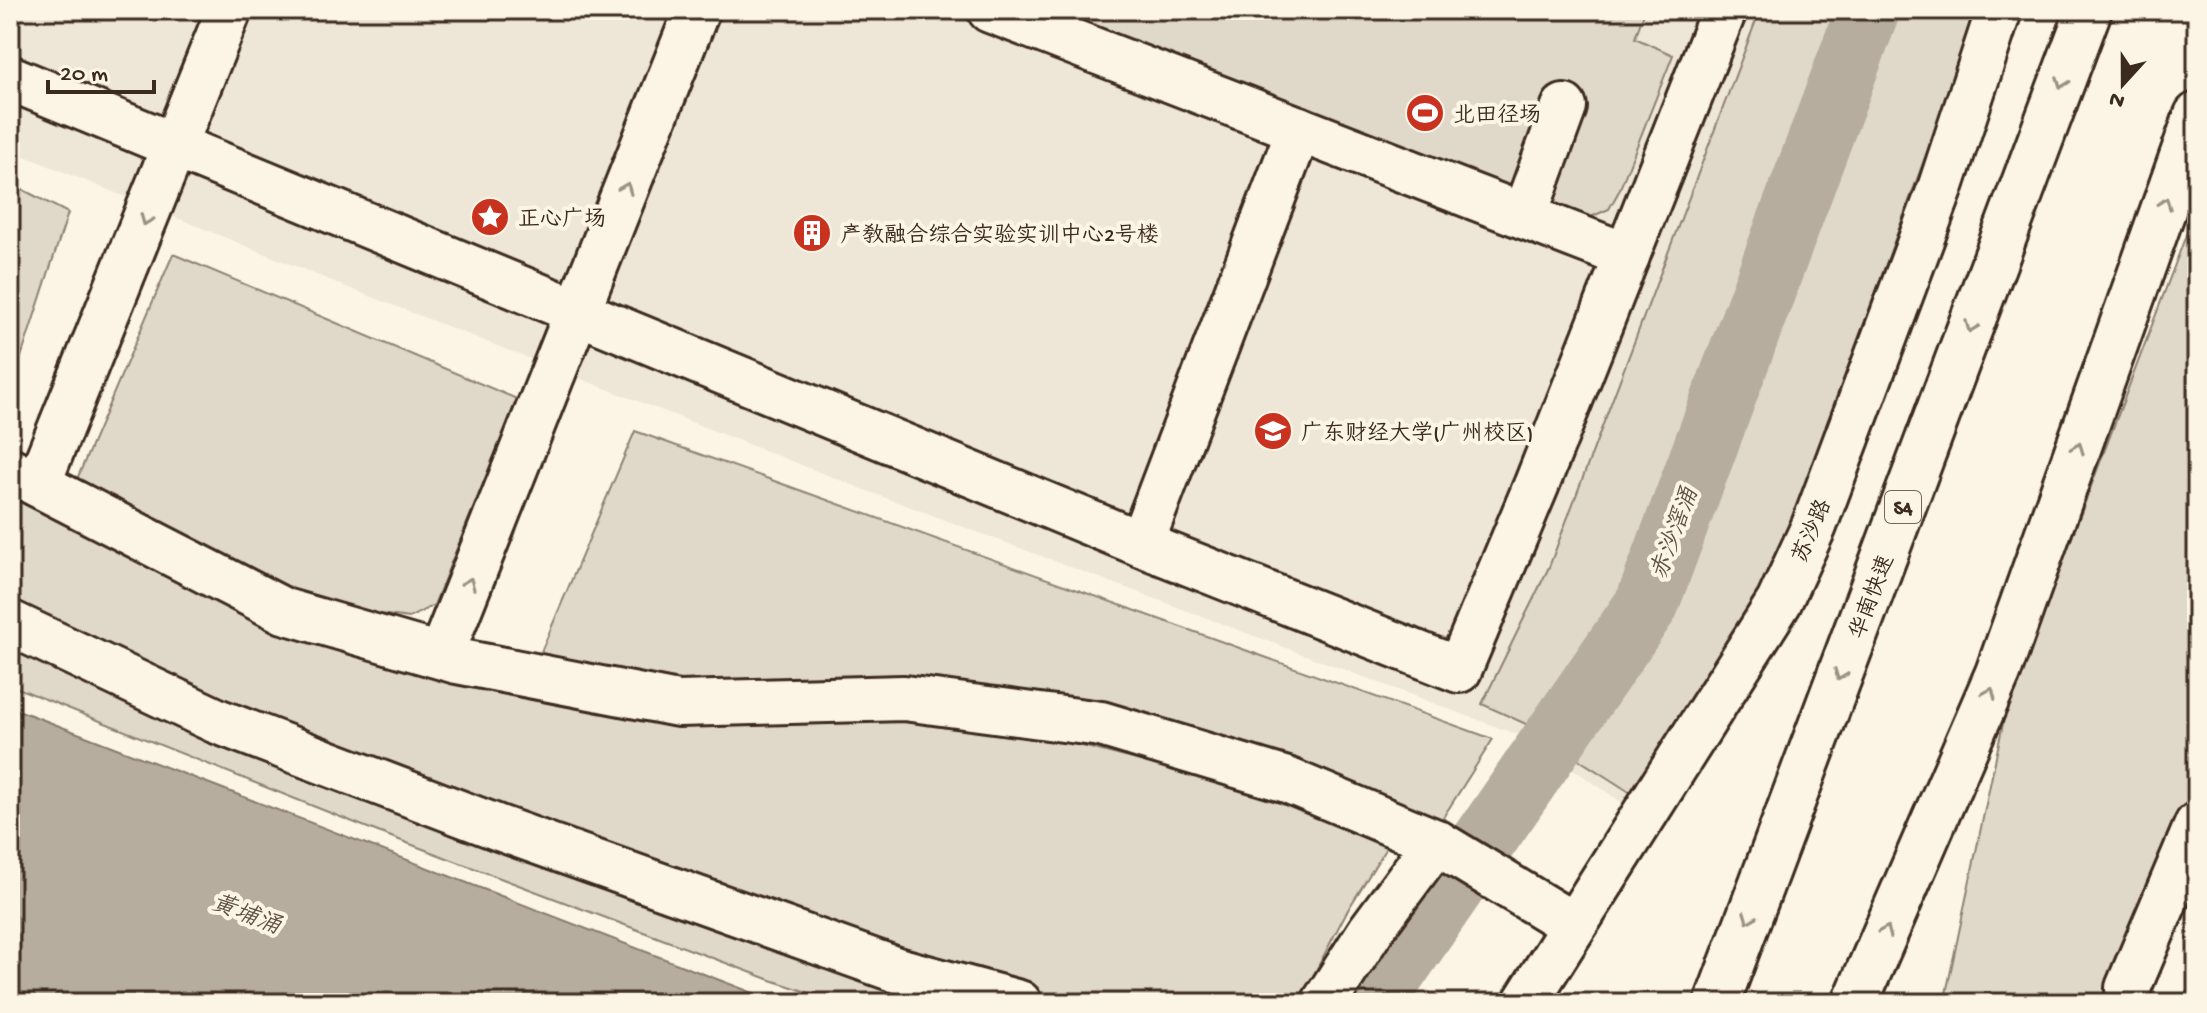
<svg xmlns="http://www.w3.org/2000/svg" width="2207" height="1013" font-family="'Gochi Hand','LXGW WenKai TC',sans-serif">
  <style>
    .built { fill: #eee6d6 }
    .green { fill: #e0d8c8; stroke: #8e8173; stroke-width: 2 }
    .water { fill: #b7ad9e; stroke: #85796b; stroke-width: 2 }
    .lines { fill: none; stroke-linecap: round; stroke-linejoin: round }
    .river { stroke: #b7ad9e; stroke-width: 64 }
    .minor-casing { stroke: #3b2a1e; stroke-width: 50 }
    .highway-casing { stroke: #3b2a1e; stroke-width: 50 }
    .minor { stroke: #fcf5e5; stroke-width: 44 }
    .highway { stroke: #fcf5e5; stroke-width: 44 }
    .oneway { stroke: #9c9082 }
    .labels { text-anchor: middle; stroke-width: 8; stroke-linejoin: round; paint-order: stroke }
    .shield { fill: #fcf5e5; stroke: #75675a; stroke-width: 2 }
    .shield-label { font-size: 20px; font-weight: bold; fill: #3b2a1e }
    .poi-label { font-size: 22px; fill: #3b2a1e; stroke: #fcf5e5; text-anchor: start }
    .street-label { font-size: 22px; fill: #3b2a1e; stroke: #fcf5e5 }
    .water-label { font-size: 24px; font-style: italic; fill: #605144; stroke: #fcf5e5 }
  </style>
  <rect width="100%" height="100%" fill="#fcf5e5"/>
  <filter id="ink" filterUnits="userSpaceOnUse"><feTurbulence type="fractalNoise" baseFrequency=".0125" numOctaves="2"/><feDisplacementMap in="SourceGraphic" scale="16" xChannelSelector="R" yChannelSelector="G"/><feConvolveMatrix kernelMatrix="1 2 1 2 8 2 1 2 1" color-interpolation-filters="sRGB"/></filter>
  <g filter="url(#ink)">
    <path class="built" d="M10 10H1987L1771 599 1630 808 1529 739 873 493 349 288 10 150Z"/>
    <g class="green">
      <path d="M1044 10H1645L1635 38 1673 55 1619 191 1609 209 1591 217 1550 203 1584 115 1543 99 1511 184 1504 186Z"/>
      <path d="M1760 10H1846L1625 587 1539 730 1482 704 1549 567Z"/>
      <path d="M1893 10H1979L1765 594 1704 696 1631 793 1567 752 1652 623 1699 529Z"/>
      <path d="M10 183 68 213 10 391Z"/>
      <path d="M2197 206V803L2124 981 2123 1003H1944L2005 714Z"/>
      <path d="M173 254 517 399 434 605 409 618 301 603 172 540 77 479Z"/>
      <path d="M635 431 1493 739 1442 819 1094 713 674 689 540 654Z"/>
      <path d="M10 481 308 636 981 720 1261 792 1392 838 1346 913 1299 1003H1066L896 962 220 715 10 616Z"/>
      <path d="M10 641 940 1003H840L771 980 378 832 10 685Z"/>
    </g>
    <path class="water" d="M10 707 779 1003H10Z"/>
    <g class="lines">
      <path class="river" d="M1373 1003 1647 604 1868 10"/>
      <defs>
        <g id="minor">
          <path d="M990 10 1627 256"/>
          <path d="M10 78 1141 544 1459 670 1536 486 1724 10"/>
          <path d="M1524 216 1564 107"/>
          <path d="M10 470 284 611 457 661 678 704 904 698 1101 724 1287 780 1436 842 1371 930 1324 1003"/>
          <path d="M38 484 229 10"/>
          <path d="M1141 544 1299 129"/>
          <path d="M10 623 217 721 499 828 897 970 1019 1003"/>
          <path d="M441 655 697 10"/>
          <path d="M1436 842 1573 925"/>
          <path d="M1525 1003 1779 602 1814 526 1940 189 1999 10"/>
          <path d="M2129 1003 2128 988 2197 825"/>
        </g>
        <g id="highway">
          <path d="M1717 1003 2089 10"/>
          <path d="M1855 1003 1998 673 2197 115"/>
        </g>
      </defs>
      <use href="#minor" class="minor-casing"/>
      <use href="#highway" class="highway-casing"/>
      <use href="#minor" class="minor"/>
      <use href="#highway" class="highway"/>
    </g>
    <defs><path id="oneway-chevron" d="M-2-3.5L2.5 0L-2 3.5" fill="none" stroke-width="1.6" stroke-linecap="round" stroke-linejoin="round" transform="scale(2)"/></defs>
    <g class="oneway">
      <use href="#oneway-chevron" transform="translate(2062 83) rotate(110)"/>
      <use href="#oneway-chevron" transform="translate(626 188) rotate(-68)"/>
      <use href="#oneway-chevron" transform="translate(2165 203) rotate(-70)"/>
      <use href="#oneway-chevron" transform="translate(146 220) rotate(112)"/>
      <use href="#oneway-chevron" transform="translate(1971 327) rotate(111)"/>
      <use href="#oneway-chevron" transform="translate(2078 448) rotate(-70)"/>
      <use href="#oneway-chevron" transform="translate(469 583) rotate(-68)"/>
      <use href="#oneway-chevron" transform="translate(1840 675) rotate(111)"/>
      <use href="#oneway-chevron" transform="translate(1990 693) rotate(-67)"/>
      <use href="#oneway-chevron" transform="translate(1749 918) rotate(111)"/>
      <use href="#oneway-chevron" transform="translate(1886 931) rotate(-67)"/>
    </g>
  </g>
  <defs>
    <symbol id="stadium-disc" viewBox="-11 -11 22 22"><circle r="9.5" fill="#c8321e" stroke="#fcf5e5"/><path d="M0-5a6.5 5 0 1 0 0 10a6.5 5 0 1 0 0-10ZM-3.5-1.8h7v3.6h-7Z" fill="#fff"/></symbol>
    <symbol id="sight-disc" viewBox="-11 -11 22 22"><circle r="9.5" fill="#c8321e" stroke="#fcf5e5"/><path d="M0-6L1.8-2.2L6-1.7L2.9 1.2L3.7 5.4L0 3.3L-3.7 5.4L-2.9 1.2L-6-1.7L-1.8-2.2Z" fill="#fff"/></symbol>
    <symbol id="building-disc" viewBox="-11 -11 22 22"><circle r="9.5" fill="#c8321e" stroke="#fcf5e5"/><path d="M-4-6H4V6H1V3H-1V6H-4ZM-2.5-4.3h1.7v1.8h-1.7ZM.8-4.3h1.7v1.8H.8ZM-2.5-1h1.7V.8h-1.7ZM.8-1h1.7V.8H.8Z" fill="#fff"/></symbol>
    <symbol id="university-disc" viewBox="-11 -11 22 22"><circle r="9.5" fill="#c8321e" stroke="#fcf5e5"/><path d="M0-5L7-2L0 1L-7-2ZM-4 1L0 2.5L4 1V4Q0 6-4 4Z" fill="#fff"/></symbol>
  </defs>
  <g fill-rule="evenodd">
    <use href="#stadium-disc" x="1403" y="91" width="44" height="44"/>
    <use href="#sight-disc" x="468" y="195" width="44" height="44"/>
    <use href="#building-disc" x="790" y="211" width="44" height="44"/>
    <use href="#university-disc" x="1251" y="409" width="44" height="44"/>
  </g>
  <g class="labels">
    <rect class="shield" x="1885" y="491" width="36" height="32" rx="6"/>
    <g class="shield-label">
      <text x="1903" y="514">S4</text>
    </g>
    <g class="poi-label">
      <text x="1453" y="121">北田径场</text>
      <text x="518" y="225">正心广场</text>
      <text x="840" y="241">产教融合综合实验实训中心2号楼</text>
      <text x="1301" y="439">广东财经大学(广州校区)</text>
    </g>
    <g class="street-label">
      <text transform="translate(1810 530) rotate(-67)" y="8">苏沙路</text>
      <text transform="translate(1870 596) rotate(-69)" y="8">华南快速</text>
    </g>
    <g class="water-label">
      <text transform="translate(1673 533) rotate(-70)" y="8">赤沙滘涌</text>
      <text transform="translate(247 913) rotate(21)" y="8">黄埔涌</text>
    </g>
  </g>
  <rect width="2207" height="1013" fill="none" stroke="#fcf5e5" stroke-width="40"/>
  <rect x="20" y="20" width="2167" height="973" fill="none" stroke="#3b2a1e" stroke-width="3" filter="url(#ink)"/>
  <g transform="translate(2123 84) rotate(201)" stroke="#fcf5e5" stroke-width="6" paint-order="stroke">
  <path d="M0-6L14 30L0 20L-14 30Z" fill="#3b2a1e"/>
  <text y="-12" font-size="22" font-weight="bold" text-anchor="middle" fill="#3b2a1e">N</text>
  </g>
  <path d="M48 80v12h106v-12" fill="none" stroke="#3b2a1e" stroke-width="4"/>
  <text x="60" y="80" font-size="24" fill="#3b2a1e" stroke="#fcf5e5" stroke-width="6" paint-order="stroke">20 m</text>
</svg>
